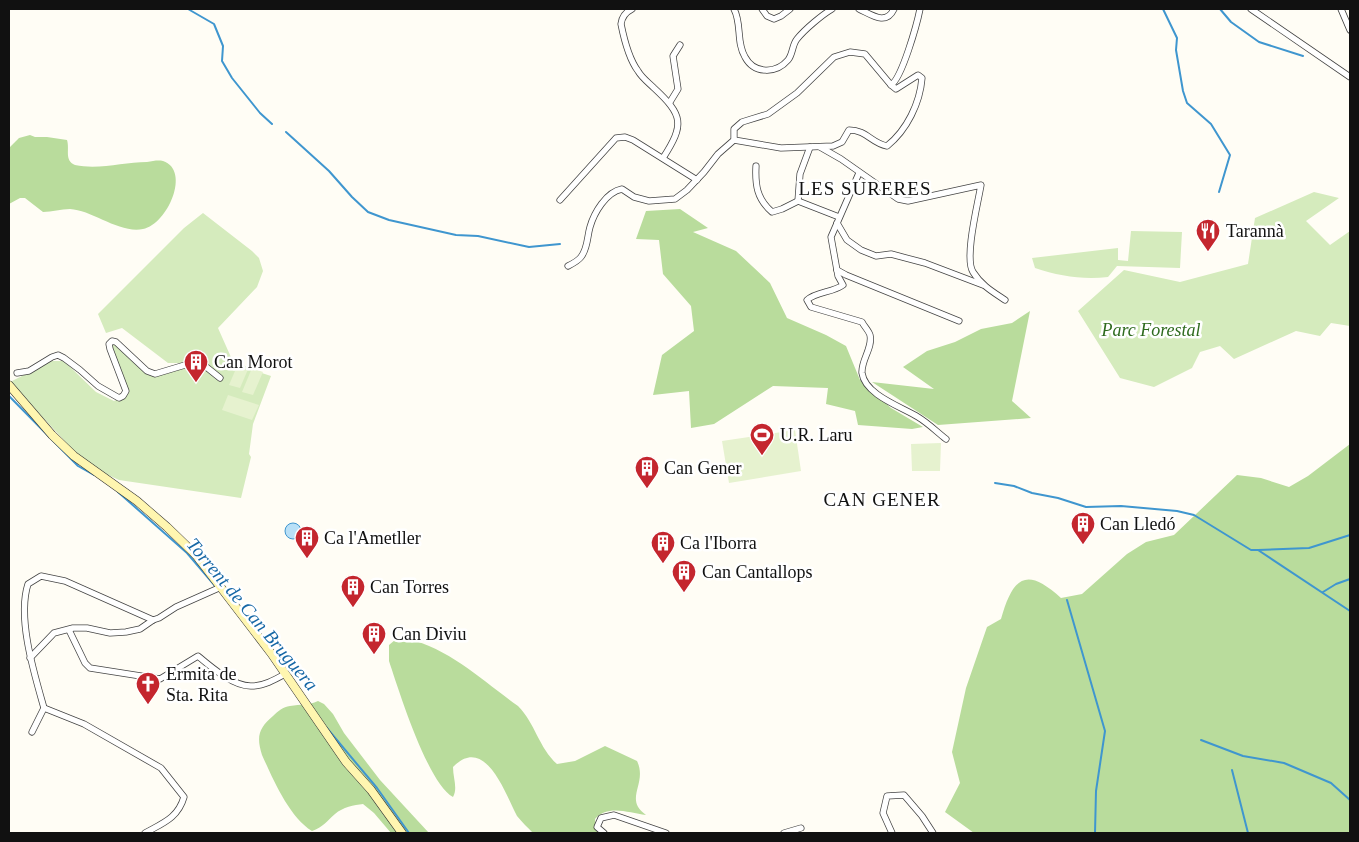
<svg xmlns="http://www.w3.org/2000/svg" width="1359" height="842" font-family="'Times New Roman',serif">
  <style>
    .green { fill: #d5ebbd }
    .forest { fill: #b9dc9c }
    .pitch { fill: #e6f2cf }
    .water { fill: #b9e0f7; stroke: #3f96cf }
    .lines { fill: none; stroke-linecap: round; stroke-linejoin: round }
    .stream { stroke: #3f96cf; stroke-width: 2 }
    .street-casing { stroke: #444; stroke-width: 7 }
    .secondary-casing { stroke: #333; stroke-width: 9 }
    .street { stroke: #fff; stroke-width: 5.5 }
    .secondary { stroke: #fff6b0; stroke-width: 8 }
    .labels { text-anchor: middle; stroke-width: 5; stroke-linejoin: round; paint-order: stroke }
    .poi-label { font-size: 18px; fill: #111; stroke: #fff; text-anchor: start }
    .park-label { font-size: 18px; font-style: italic; fill: #2f6b1f; stroke: #fff }
    .neighbourhood-label { font-size: 19px; letter-spacing: 1px; fill: #111; stroke: #fff }
    .water-label { font-size: 19px; font-style: italic; fill: #1768a6; stroke: #fff }
  </style>
  <rect width="100%" height="100%" fill="#fffdf5"/>
  <g class="green">
    <path d="M1314 192 1339 198 1306 221 1330 245 1350 231V326L1331 323 1320 336 1296 331 1234 359 1220 346 1200 352 1192 368 1154 387 1120 378 1078 311 1124 270 1180 282 1248 264 1255 218Z"/>
    <path d="M203 213 252 251 259 258 263 271 257 287 218 328 234 364 271 376 253 424 249 454 251 457 241 498 119 480 91 467 74 451 10 382 30 372 49 361H64L96 392 114 401 128 394V392L109 344 112 341 155 375 195 362 189 357 181 363H168L122 328 106 333 98 314 184 228Z"/>
    <path d="M1131 231 1182 232 1180 268 1117 266 1108 277C1083 280 1059 276 1035 268L1032 258 1118 248V260L1128 261Z"/>
  </g>
  <g class="forest">
    <path d="M30 135 35 137H47L67 140C70 150 64 160 75 165 99 170 124 162 147 162 153 161 158 160 163 161 191 170 168 224 143 229 120 234 92 210 70 209 61 209 52 212 43 212L25 198H20L9 204V148L19 138Z"/>
    <path d="M680 209 708 228 693 232 736 251 770 283 787 318 826 335 846 346 860 380 891 408 923 427 912 429 858 425 855 411 826 404 828 388 773 386 714 424 691 428 689 391 653 395 662 355 694 331 691 306 663 274 659 240 636 239 646 211Z"/>
    <path d="M1030 311 1012 401 1031 418 938 425 872 382 934 389 903 367 927 351 955 342 981 329 1012 323Z"/>
    <path d="M1350 444V833H974L945 812 960 783 952 752 966 688 987 627 1001 619C1013 577 1026 566 1061 598L1082 594 1127 554 1146 542 1174 535 1237 475 1261 478 1289 487 1308 476Z"/>
    <path d="M408 639C450 649 483 681 518 706 535 723 539 748 557 764L575 761 605 746 637 761C648 784 623 799 646 815 629 813 608 804 595 819L596 829 598 833H533C528 828 522 822 517 816 505 793 485 734 453 767 453 778 458 788 453 797 428 784 399 691 389 661V645L395 640Z"/>
    <path d="M318 701 324 704 333 714 344 733 380 780 429 833H391L374 813 363 804C354 805 343 807 335 814 327 821 323 827 312 831 289 817 273 779 262 755 256 736 259 728 273 716 278 711 283 707 290 706 301 704 308 706 318 701Z"/>
  </g>
  <g class="pitch">
    <path d="M238 364 249 367 240 388 229 385Z"/>
    <path d="M252 368 263 372 253 395 242 392Z"/>
    <path d="M228 395 259 405 252 420 222 410Z"/>
    <path d="M795 430 801 471 729 483 722 441Z"/>
    <path d="M941 443 940 471H912L911 444Z"/>
  </g>
  <circle class="water" cx="293" cy="531" r="8"/>
  <g class="lines">
    <g class="stream">
      <path d="M188 9 214 24 223 46 222 61 232 78 260 113 272 124"/>
      <path d="M1163 9 1177 38 1176 50 1183 91 1187 103 1211 124 1230 155 1219 192"/>
      <path d="M1220 9 1231 22 1259 42 1303 56"/>
      <path d="M286 132 329 171 352 197 368 212 389 220 456 235 478 236 529 247 560 244"/>
      <path d="M9 396 78 466 94 475"/>
      <path d="M995 483 1014 486 1032 493 1058 498 1086 507 1121 506 1177 511 1194 515 1251 550H1258L1350 611"/>
      <path d="M118 492 187 553 216 587"/>
      <path d="M1258 550 1309 548 1350 535"/>
      <path d="M1323 592 1336 584 1350 579"/>
      <path d="M1067 600 1105 731 1096 791 1095 833"/>
      <path d="M326 727 377 788 409 833"/>
      <path d="M1201 740 1243 756 1284 763 1331 783 1350 800"/>
      <path d="M1232 770 1248 833"/>
    </g>
    <defs>
      <g id="street">
        <path d="M632 9C626 12 622 16 621 24 624 39 629 59 638 71 642 78 649 83 654 88 683 115 685 124 663 158"/>
        <path d="M734 9C742 24 736 42 745 57 754 74 776 74 788 60 793 54 792 45 797 39 805 29 822 15 832 9"/>
        <path d="M762 9 767 16 774 19 781 16 790 9"/>
        <path d="M859 9C872 15 886 26 894 9"/>
        <path d="M1251 9 1350 77"/>
        <path d="M1341 9 1350 30"/>
        <path d="M670 102 678 89 673 56 680 45"/>
        <path d="M734 140 781 148 833 146 842 142 849 130C867 130 871 143 887 146 907 130 920 103 922 78L918 75 896 89 891 85"/>
        <path d="M820 147 841 159 898 199 908 201 981 185C978 203 964 258 973 272 981 285 993 292 1005 300"/>
        <path d="M756 166C755 185 757 199 772 212L782 209 798 201 839 217"/>
        <path d="M859 173 831 237 838 276 843 285C832 293 817 291 807 300L811 307 862 322C864 326 869 331 870 335 873 348 861 360 862 373 865 395 902 407 918 417 928 423 937 432 946 439"/>
        <path d="M560 200 616 138 625 137 633 140 697 180"/>
        <path d="M798 201 800 174 810 147"/>
        <path d="M837 223 847 240 861 250 876 256 891 254 925 263 983 285"/>
        <path d="M568 266C572 264 578 261 581 257 588 248 587 237 590 227 594 213 606 192 622 189L634 197 649 201 675 199 687 190 704 172 718 154 734 140V129L742 122 768 114 797 93 834 57 850 52 865 54 891 85C902 78 917 24 920 9"/>
        <path d="M837 270 846 275 959 321"/>
        <path d="M17 373 29 371 52 357 58 355 64 358 80 370 98 386 119 398 123 396 126 391 110 349 109 344 112 341 116 342 147 371 155 374 195 362 205 366 220 378"/>
        <path d="M69 630 85 663 90 668 160 679 198 656C211 667 234 687 252 686 264 686 276 679 285 674"/>
        <path d="M30 658 54 633 73 628H87L110 633 126 632 140 629 153 620 159 618 176 607 221 587"/>
        <path d="M44 708 84 724 161 768 184 797C178 818 163 823 145 833"/>
        <path d="M32 732 44 708C34 673 17 618 28 584L41 576 65 581 153 620"/>
        <path d="M604 833 597 827 601 818 614 815 666 833"/>
        <path d="M784 833 801 828"/>
        <path d="M892 833 883 813 887 796 904 795 922 816 933 833"/>
      </g>
      <path id="secondary" d="M9 385 52 435 74 456 137 501 167 527 196 555 271 653 346 762 371 790 402 833"/>
    </defs>
    <use href="#street" class="street-casing"/>
    <use href="#secondary" class="secondary-casing"/>
    <use href="#street" class="street"/>
    <use href="#secondary" class="secondary"/>
  </g>
  <defs>
    <symbol id="restaurant-pin" viewBox="-11 -11 22 30"><path d="M0 17L-7.5 6A9.5 9.5 0 1 1 7.5 6Z" fill="#c4262e" stroke="#fff"/><path d="M-5-6h1v4h1v-4h1v4h1v-4h1v5L-1.5 .5V6h-2V.5L-5-1ZM5-6V6H3V1.5H1.5Q1.5-4 5-6Z" fill="#fff"/></symbol>
    <symbol id="building-pin" viewBox="-11 -11 22 30"><path d="M0 17L-7.5 6A9.5 9.5 0 1 1 7.5 6Z" fill="#c4262e" stroke="#fff"/><path d="M-4-6H4V6H1V3H-1V6H-4ZM-2.5-4.3h1.7v1.8h-1.7ZM.8-4.3h1.7v1.8H.8ZM-2.5-1h1.7V.8h-1.7ZM.8-1h1.7V.8H.8Z" fill="#fff"/></symbol>
    <symbol id="stadium-pin" viewBox="-11 -11 22 30"><path d="M0 17L-7.5 6A9.5 9.5 0 1 1 7.5 6Z" fill="#c4262e" stroke="#fff"/><path d="M0-5a6.5 5 0 1 0 0 10a6.5 5 0 1 0 0-10ZM-3.5-1.8h7v3.6h-7Z" fill="#fff"/></symbol>
    <symbol id="church-pin" viewBox="-11 -11 22 30"><path d="M0 17L-7.5 6A9.5 9.5 0 1 1 7.5 6Z" fill="#c4262e" stroke="#fff"/><path d="M-1.2-6h2.4v3.5h3.3v2.4h-3.3V6h-2.4V-.1h-3.3v-2.4h3.3Z" fill="#fff"/></symbol>
  </defs>
  <g fill-rule="evenodd">
    <use href="#restaurant-pin" x="1194" y="217" width="28" height="38"/>
    <use href="#building-pin" x="182" y="348" width="28" height="38"/>
    <use href="#stadium-pin" x="748" y="421" width="28" height="38"/>
    <use href="#building-pin" x="633" y="454" width="28" height="38"/>
    <use href="#building-pin" x="1069" y="510" width="28" height="38"/>
    <use href="#building-pin" x="293" y="524" width="28" height="38"/>
    <use href="#building-pin" x="649" y="529" width="28" height="38"/>
    <use href="#building-pin" x="670" y="558" width="28" height="38"/>
    <use href="#building-pin" x="339" y="573" width="28" height="38"/>
    <use href="#building-pin" x="360" y="620" width="28" height="38"/>
    <use href="#church-pin" x="134" y="670" width="28" height="38"/>
  </g>
  <g class="labels">
    <g class="poi-label">
      <text x="1226" y="237">Tarannà</text>
      <text x="214" y="368">Can Morot</text>
      <text x="780" y="441">U.R. Laru</text>
      <text x="664" y="474">Can Gener</text>
      <text x="1100" y="530">Can Lledó</text>
      <text x="324" y="544">Ca l'Ametller</text>
      <text x="680" y="549">Ca l'Iborra</text>
      <text x="702" y="578">Can Cantallops</text>
      <text x="370" y="593">Can Torres</text>
      <text x="392" y="640">Can Diviu</text>
      <text x="166" y="680">Ermita de<tspan x="166" dy="21">Sta. Rita</tspan></text>
    </g>
    <g class="park-label">
      <text x="1151" y="336">Parc Forestal</text>
    </g>
    <g class="neighbourhood-label">
      <text x="865" y="195">LES SURERES</text>
      <text x="882" y="506">CAN GENER</text>
    </g>
    <g class="water-label">
      <text transform="translate(253 614) rotate(50)" y="7">Torrent de Can Bruguera</text>
    </g>
  </g>
  <rect width="1359" height="842" fill="none" stroke="#111111" stroke-width="20"/>
</svg>
